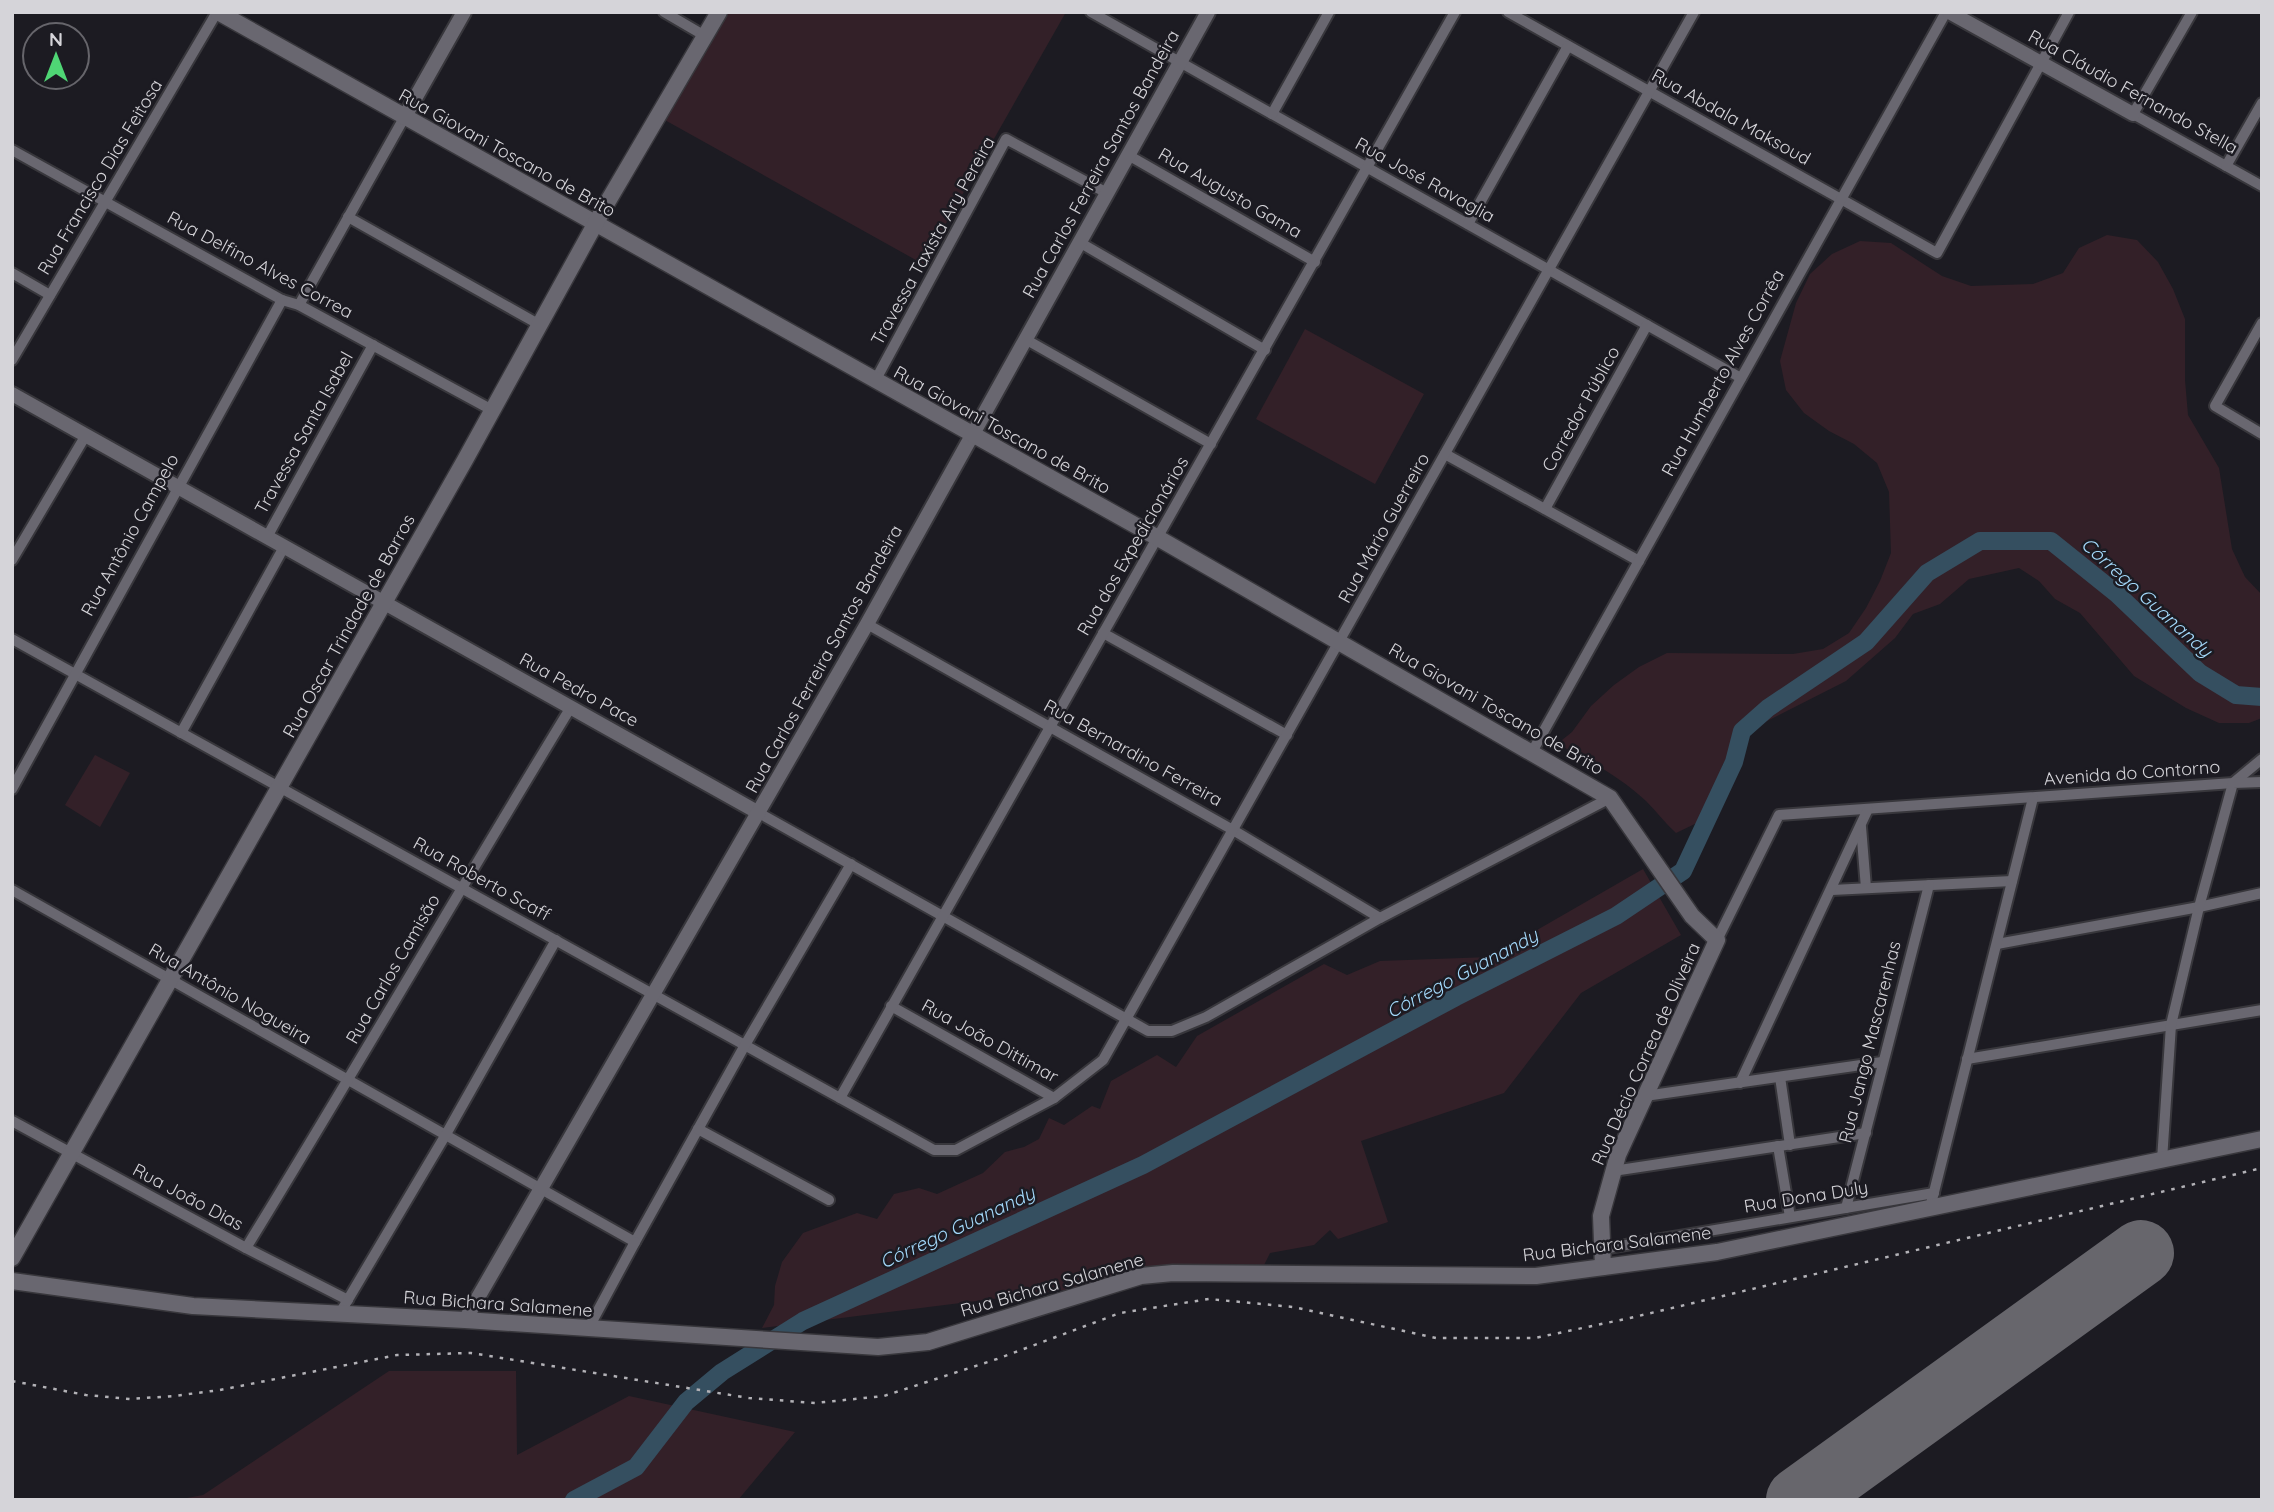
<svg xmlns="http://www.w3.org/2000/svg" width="2274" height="1512" font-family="Quicksand,sans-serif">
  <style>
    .green { fill: #332028 }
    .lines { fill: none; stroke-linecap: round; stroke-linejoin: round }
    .river { stroke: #354f60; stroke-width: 18 }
    .runway { stroke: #67666c; stroke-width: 66 }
    .minor-casing { stroke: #38373c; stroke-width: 14 }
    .tertiary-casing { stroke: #38373c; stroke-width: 18 }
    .secondary-casing { stroke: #38373c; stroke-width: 19 }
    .minor { stroke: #696770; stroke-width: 10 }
    .tertiary { stroke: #696770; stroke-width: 14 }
    .secondary { stroke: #696770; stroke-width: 16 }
    .rail { stroke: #b2b1b6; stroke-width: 2.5; stroke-dasharray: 3.5 7; stroke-linecap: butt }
    .labels { text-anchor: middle; stroke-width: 5; stroke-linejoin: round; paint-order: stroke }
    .street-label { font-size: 18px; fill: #d5d4d9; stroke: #1c1b22 }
    .water-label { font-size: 19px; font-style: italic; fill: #a3d8fa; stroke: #1c1b22 }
  </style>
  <rect width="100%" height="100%" fill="#1c1b22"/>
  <g class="green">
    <path d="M723 12H1066L923 264 663 119Z"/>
    <path d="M2107 235 2137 240 2158 262 2173 289 2185 319V380L2188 415 2219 468 2232 549 2245 577 2262 595V718L2249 723H2219L2186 708 2134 676 2080 613 2055 599 2039 581 2019 568 1969 579 1940 604 1913 614 1895 638 1846 681 1765 722 1741 740 1723 764 1703 820 1676 833C1665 823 1656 811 1646 801 1619 776 1589 760 1557 744L1572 732 1591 706 1614 685 1639 667 1667 653 1793 654 1823 649 1849 633 1866 608 1880 581 1891 553 1889 492 1877 463 1854 444 1829 431 1804 413 1786 390 1780 361 1796 303 1810 274 1832 254 1860 241 1891 243 1942 276 1971 286 2033 284 2063 273 2079 248Z"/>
    <path d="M1305 329 1424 394 1375 484 1256 419Z"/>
    <path d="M95 755 130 773 100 827 65 805Z"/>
    <path d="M1643 869 1681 935 1581 993 1504 1093 1361 1141 1388 1222 1338 1239 1330 1230 1314 1245 1270 1253 1264 1265 762 1328 774 1305 775 1286 782 1262 803 1233 857 1213 877 1219 894 1194 919 1188 937 1194 983 1173 1005 1152 1024 1147 1039 1139 1049 1118 1064 1125 1092 1106 1100 1109 1111 1081 1157 1055 1176 1067 1197 1036 1324 964 1347 975 1380 961 1490 957Z"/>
    <path d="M389 1371H516L517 1455 629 1396 795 1432 738 1500H176L203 1495Z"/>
  </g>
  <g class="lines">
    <path class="river" d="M574 1500 636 1467 686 1402 722 1372 803 1321 1143 1165 1456 997 1616 916 1683 871 1734 762 1742 731 1768 708 1866 642 1927 573 1980 541H2051L2117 594 2200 673 2236 695 2262 697"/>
    <path class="runway" d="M1799 1500 2141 1253"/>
    <defs>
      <g id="minor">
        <path d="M664 12 705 36"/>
        <path d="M1091 12 1741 378"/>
        <path d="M1508 12 1937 253 2069 12"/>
        <path d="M2192 12 2133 114 2262 186"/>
        <path d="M1272 114 1329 12"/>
        <path d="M12 150 282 300 299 305 492 410"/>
        <path d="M1128 155 1315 262"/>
        <path d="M2226 166 2262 103"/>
        <path d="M348 217 540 325"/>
        <path d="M1468 224 1568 46"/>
        <path d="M1079 242 1265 350"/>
        <path d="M12 273 50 295"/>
        <path d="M299 305 404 118"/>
        <path d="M2262 323 2215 406 2262 434"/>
        <path d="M1025 339 1211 444"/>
        <path d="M12 360 217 12"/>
        <path d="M875 381 1006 139 1107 193"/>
        <path d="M1445 454 1639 561"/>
        <path d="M1545 509 1647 325"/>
        <path d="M267 537 373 345"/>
        <path d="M12 560 86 435"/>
        <path d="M867 624 1233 830 1380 918"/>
        <path d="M1103 633 1287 735"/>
        <path d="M12 639 934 1150H956L1054 1098"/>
        <path d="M181 733 284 547"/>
        <path d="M1532 752 1946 12"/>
        <path d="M12 789 282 300"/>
        <path d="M759 813 1148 1031H1172L1206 1017 1380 918 1610 798"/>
        <path d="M1861 827 1866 888"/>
        <path d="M12 890 635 1242 745 1045 851 864"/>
        <path d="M1832 890 2012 881"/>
        <path d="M1717 940 1779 815 2233 783 2262 759"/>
        <path d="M1997 944 2199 907 2262 893"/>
        <path d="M891 1006 1054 1098 1103 1060 1694 12"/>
        <path d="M1967 1059 2262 1010"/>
        <path d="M1780 1077 1790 1145"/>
        <path d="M1740 1083 1868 809"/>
        <path d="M1645 1096 1882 1062"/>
        <path d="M840 1098 1455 12"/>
        <path d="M12 1121 246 1248 348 1300"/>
        <path d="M698 1129 829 1200"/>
        <path d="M1778 1146 1790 1217"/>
        <path d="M2162 1160 2171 1025 2199 907 2233 783 2262 782"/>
        <path d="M1613 1171 1866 1133"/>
        <path d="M1846 1208 1929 885"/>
        <path d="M1930 1208 2033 798"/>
        <path d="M246 1248C356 1069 461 887 571 707"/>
        <path d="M1602 1249 1934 1193"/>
        <path d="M340 1313 445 1136 556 940"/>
        <path d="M588 1329 635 1242"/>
      </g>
      <g id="tertiary">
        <path d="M1949 12 2133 114"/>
        <path d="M404 118 464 12"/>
        <path d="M12 394 759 813"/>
        <path d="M465 1320 867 624 1208 12"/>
      </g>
      <g id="secondary">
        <path d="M218 12 1158 538 1610 798 1692 916 1717 940 1618 1155 1601 1216 1603 1267"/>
        <path d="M12 1258 465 460 604 208 719 12"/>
        <path d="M12 1281 193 1306 465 1320 878 1347 928 1342 1141 1276 1173 1273 1536 1276 1717 1252 2262 1139"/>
      </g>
    </defs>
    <use href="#minor" class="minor-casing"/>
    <use href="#tertiary" class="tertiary-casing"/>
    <use href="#secondary" class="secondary-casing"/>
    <use href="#minor" class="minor"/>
    <use href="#tertiary" class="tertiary"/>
    <use href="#secondary" class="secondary"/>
    <path class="rail" d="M12 1381 86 1395 130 1399 174 1396 220 1390 397 1355 471 1353 749 1398 815 1403 884 1396 997 1359 1120 1313 1209 1299 1293 1307 1436 1338H1535L1630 1318 2262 1168"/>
  </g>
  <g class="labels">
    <g class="street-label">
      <text transform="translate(2133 92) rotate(29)" y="6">Rua Cláudio Fernando Stella</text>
      <text transform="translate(1731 117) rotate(29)" y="6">Rua Abdala Maksoud</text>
      <text transform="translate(507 153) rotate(29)" y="6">Rua Giovani Toscano de Brito</text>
      <text transform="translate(1101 164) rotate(-61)" y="6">Rua Carlos Ferreira Santos Bandeira</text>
      <text transform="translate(100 177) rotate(-59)" y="6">Rua Francisco Dias Feitosa</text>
      <text transform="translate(1425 180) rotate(29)" y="6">Rua José Ravaglia</text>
      <text transform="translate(1230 193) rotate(30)" y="6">Rua Augusto Gama</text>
      <text transform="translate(933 241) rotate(-61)" y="6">Travessa Taxista Ary Pereira</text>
      <text transform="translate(260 265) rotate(28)" y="6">Rua Delfino Alves Correa</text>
      <text transform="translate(1723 373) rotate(-61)" y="6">Rua Humberto Alves Corrêa</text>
      <text transform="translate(1581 409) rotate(-61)" y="6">Corredor Público</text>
      <text transform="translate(1002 430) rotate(29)" y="6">Rua Giovani Toscano de Brito</text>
      <text transform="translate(304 433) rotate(-61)" y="6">Travessa Santa Isabel</text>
      <text transform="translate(1384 528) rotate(-61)" y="6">Rua Mário Guerreiro</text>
      <text transform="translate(130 535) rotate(-61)" y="6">Rua Antônio Campelo</text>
      <text transform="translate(1133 546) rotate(-60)" y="6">Rua dos Expedicionários</text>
      <text transform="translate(349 626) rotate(-61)" y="6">Rua Oscar Trindade de Barros</text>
      <text transform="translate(824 659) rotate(-61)" y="6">Rua Carlos Ferreira Santos Bandeira</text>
      <text transform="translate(579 690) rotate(29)" y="6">Rua Pedro Pace</text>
      <text transform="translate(1496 709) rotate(30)" y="6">Rua Giovani Toscano de Brito</text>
      <text transform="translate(1133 753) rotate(29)" y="6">Rua Bernardino Ferreira</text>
      <text transform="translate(2132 773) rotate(-4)" y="6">Avenida do Contorno</text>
      <text transform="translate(482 879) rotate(29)" y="6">Rua Roberto Scaff</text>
      <text transform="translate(393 969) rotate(-60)" y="6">Rua Carlos Camisão</text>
      <text transform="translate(230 994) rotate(30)" y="6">Rua Antônio Nogueira</text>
      <text transform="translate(990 1041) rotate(29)" y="6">Rua João Dittimar</text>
      <text transform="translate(1870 1042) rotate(-76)" y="6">Rua Jango Mascarenhas</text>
      <text transform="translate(1646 1054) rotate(-66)" y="6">Rua Décio Correa de Oliveira</text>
      <text transform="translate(188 1197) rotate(28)" y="6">Rua João Dias</text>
      <text transform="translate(1806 1197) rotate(-9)" y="6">Rua Dona Duly</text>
      <text transform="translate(1617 1244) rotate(-7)" y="6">Rua Bichara Salamene</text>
      <text transform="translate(1052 1285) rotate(-16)" y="6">Rua Bichara Salamene</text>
      <text transform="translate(498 1304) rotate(4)" y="6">Rua Bichara Salamene</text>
    </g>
    <g class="water-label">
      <text transform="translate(2147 597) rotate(42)" y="7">Córrego Guanandy</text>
      <text transform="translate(1462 973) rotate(-28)" y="7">Córrego Guanandy</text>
      <text transform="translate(957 1227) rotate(-25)" y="7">Córrego Guanandy</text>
    </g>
  </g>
  <rect width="2274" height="1512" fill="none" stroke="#d5d4d9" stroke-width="28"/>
  <g transform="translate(56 56)"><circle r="33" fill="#1c1b22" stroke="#66656b" stroke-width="2"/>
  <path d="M0-5L12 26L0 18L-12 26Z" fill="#4fd675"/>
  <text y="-10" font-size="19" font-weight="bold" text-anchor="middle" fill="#d5d4d9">N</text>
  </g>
</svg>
